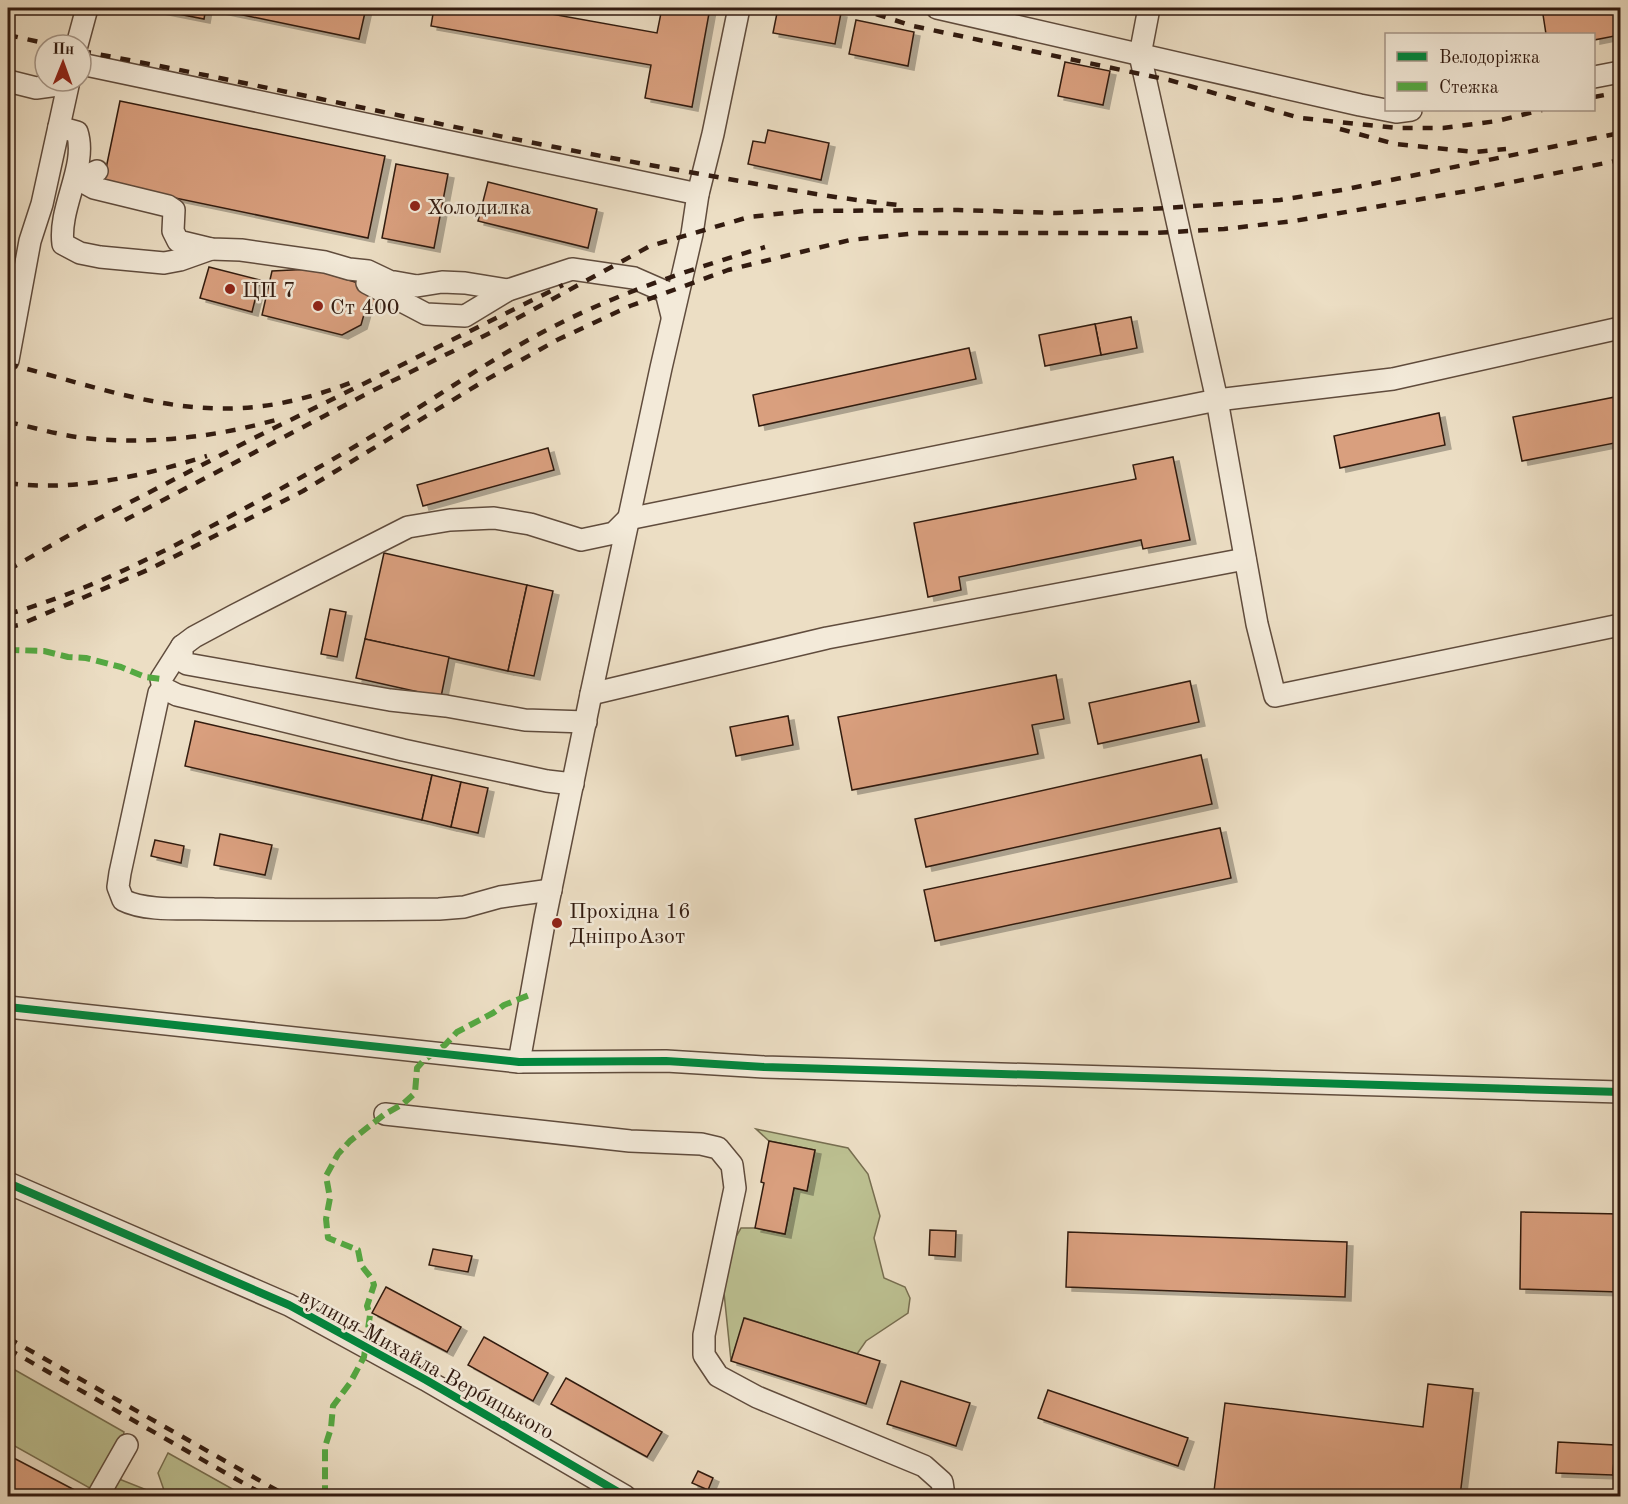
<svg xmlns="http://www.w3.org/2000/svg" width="1628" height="1504" font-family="'Old Standard TT',serif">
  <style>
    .green { fill: #bcc091; stroke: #776e50; stroke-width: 1.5 }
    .building { fill: #d99f7e; stroke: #321b10; stroke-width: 1.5; filter: url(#shadow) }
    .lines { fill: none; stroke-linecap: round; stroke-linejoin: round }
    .minor-casing { stroke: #604c3d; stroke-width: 24 }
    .minor { stroke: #f3ead9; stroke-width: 21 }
    .rail { stroke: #321b10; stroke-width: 4.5; stroke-dasharray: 10 10; stroke-linecap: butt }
    .quiet { stroke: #54a942; stroke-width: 6; stroke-dasharray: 12 6; stroke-linecap: butt }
    .cycleway-casing { stroke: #f3ead9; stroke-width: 11 }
    .cycleway { stroke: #00873e; stroke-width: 8 }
    .poi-dot { fill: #8f2418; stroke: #f3ead9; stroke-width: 2 }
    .labels { text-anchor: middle; stroke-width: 5; stroke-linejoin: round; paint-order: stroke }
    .poi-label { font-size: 22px; fill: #321b10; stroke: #f3ead9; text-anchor: start }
    .street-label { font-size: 22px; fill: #321b10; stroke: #f3ead9 }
  </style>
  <defs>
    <filter id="shadow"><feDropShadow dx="6" dy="4" stdDeviation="0" flood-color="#0004"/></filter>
  </defs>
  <rect width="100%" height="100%" fill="#ecdec4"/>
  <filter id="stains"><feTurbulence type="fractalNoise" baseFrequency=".00333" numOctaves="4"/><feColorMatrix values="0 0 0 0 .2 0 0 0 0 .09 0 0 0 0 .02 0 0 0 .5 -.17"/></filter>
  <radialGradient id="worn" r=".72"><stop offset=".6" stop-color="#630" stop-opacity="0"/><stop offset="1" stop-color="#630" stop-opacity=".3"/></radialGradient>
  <g class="green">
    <path d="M756 1129 848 1148 868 1174 880 1216 874 1238 884 1278 905 1287 910 1298 908 1313 866 1341 857 1354 745 1318 731 1361 723 1283 727 1252 741 1228H755L785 1234 794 1188 807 1190 815 1150 769 1141Z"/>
    <path d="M8 1366 124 1432 122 1443 95 1491 11 1444 8 1438Z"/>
    <path d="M168 1453 245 1496H166L158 1473Z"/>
    <path d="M119 1479 152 1492 153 1496H107Z"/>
  </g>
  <g class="building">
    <path d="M148 8H206L204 19Z"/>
    <path d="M209 8H366L359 39Z"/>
    <path d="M434 8H518L657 33 662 8H710L692 107 645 98 651 65 431 26Z"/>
    <path d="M778 8H808L841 13 835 44 773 33Z"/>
    <path d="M1542 8H1620V35L1594 40V34H1546Z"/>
    <path d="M856 20 914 32 908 66 849 54Z"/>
    <path d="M1065 62 1110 71 1103 105 1058 96Z"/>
    <path d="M120 101 385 156 368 238 103 183Z"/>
    <path d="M768 130 829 143 821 180 748 164 753 141 765 143Z"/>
    <path d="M396 164 448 174 434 248 382 238Z"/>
    <path d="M488 182 597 209 588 248 478 221Z"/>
    <path d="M209 267 260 280 252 312 200 298Z"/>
    <path d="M312 269 355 282 378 292 377 302 365 311 361 325 342 335 262 315 272 271Z"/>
    <path d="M1131 317 1137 348 1101 355 1095 324Z"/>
    <path d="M1095 324 1101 355 1045 366 1039 335Z"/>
    <path d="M969 348 976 379 759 426 753 395Z"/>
    <path d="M1620 396V442L1522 461 1513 417Z"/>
    <path d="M1439 413 1445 445 1340 468 1334 436Z"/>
    <path d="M548 448 554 470 423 506 417 485Z"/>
    <path d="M1173 457 1190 540 1143 549 1141 540 959 577 961 590 928 597 914 523 1136 479 1133 465Z"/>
    <path d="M384 553 527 585 508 671 365 639Z"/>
    <path d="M527 585 553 591 534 676 508 671Z"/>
    <path d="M330 609 346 612 337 657 321 654Z"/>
    <path d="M365 639 449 657 441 697 356 678Z"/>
    <path d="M1056 675 1064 719 1032 725 1038 754 852 790 838 717Z"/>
    <path d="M1190 681 1199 722 1098 744 1089 703Z"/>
    <path d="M788 716 793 745 736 756 730 727Z"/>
    <path d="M195 721 432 775 422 820 185 766Z"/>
    <path d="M1201 755 1212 804 926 867 915 819Z"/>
    <path d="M432 775 461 782 451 827 422 820Z"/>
    <path d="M461 782 488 788 478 833 451 827Z"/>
    <path d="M1220 828 1231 878 935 941 924 890Z"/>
    <path d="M220 834 272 845 265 875 214 865Z"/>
    <path d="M155 840 184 846 181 863 151 856Z"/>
    <path d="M769 1141 815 1150 807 1191 794 1188 785 1234 755 1228 764 1183 761 1182Z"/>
    <path d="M1521 1212 1620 1214V1292L1520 1289Z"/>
    <path d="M930 1230 956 1231 955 1257 929 1255Z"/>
    <path d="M1068 1232 1347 1242 1345 1297 1066 1287Z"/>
    <path d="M433 1249 472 1256 468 1272 429 1265Z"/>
    <path d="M386 1287 461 1327 447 1352 372 1313Z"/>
    <path d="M744 1318 880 1361 866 1404 731 1361Z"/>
    <path d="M484 1337 548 1373 533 1401 468 1365Z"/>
    <path d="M566 1378 662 1432 647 1457 551 1404Z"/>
    <path d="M901 1381 970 1403 956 1446 887 1424Z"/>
    <path d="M1428 1384 1473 1389 1460 1496H1247L1214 1491 1225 1403 1423 1427Z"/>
    <path d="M1048 1390 1188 1438 1178 1466 1038 1418Z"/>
    <path d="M1558 1442 1615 1445 1613 1475 1556 1473Z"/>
    <path d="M1615 1445H1620V1476L1613 1475Z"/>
    <path d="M8 1455 86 1496H23L8 1489Z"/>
    <path d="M698 1471 713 1478 708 1490 692 1483Z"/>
  </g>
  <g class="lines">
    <defs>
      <g id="minor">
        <path d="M937 8 1360 105 1396 112 1411 110"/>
        <path d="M1149 8 1140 55 1217 400 1257 624 1275 696 1620 625"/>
        <path d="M77 45 87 8"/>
        <path d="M81 64 698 194"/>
        <path d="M1594 77 1620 72"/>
        <path d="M8 81 36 88 58 85 61 81"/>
        <path d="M59 127 77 132C88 166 58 207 63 244L80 253 100 257 164 263 180 260 211 249"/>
        <path d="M97 171 88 175 85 183 94 188 168 206 174 210 173 231 178 241 211 249 241 250 325 262 349 269 368 271 389 281 417 286 442 282 465 283 508 290"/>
        <path d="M367 283 426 314 465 316 508 290 572 269 634 278 666 292 672 316"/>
        <path d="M8 360 30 241 42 204 69 81"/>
        <path d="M182 646 161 679 163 688 177 695 403 750 547 781 573 784"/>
        <path d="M163 688 159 693 120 873 118 887 123 900C146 912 187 908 214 909 289 910 364 910 439 909L464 907 500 897 551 890"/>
        <path d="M591 694 827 638 1245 559"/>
        <path d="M586 722 525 720 446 706 390 700 187 664 182 661V646L194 637 235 615 408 527 450 520 494 518 530 524 581 540 614 533 628 519 1217 400 1393 379 1620 328"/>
        <path d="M8 1007 519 1062 666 1061 764 1067 1620 1092"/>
        <path d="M519 1062 545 918 591 694 661 368 692 234 698 194 713 134 739 8"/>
        <path d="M385 1114 630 1141 701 1144 718 1148 732 1165 735 1188 704 1335V1355L718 1376 757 1397 924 1466 942 1482 944 1496"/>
        <path d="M8 1183 289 1305 426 1380 625 1496"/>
        <path d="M98 1496 127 1445"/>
      </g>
    </defs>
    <use href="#minor" class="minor-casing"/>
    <use href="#minor" class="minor"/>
    <g class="rail">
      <path d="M857 8 913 26 1169 80 1300 118 1397 128H1443L1497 121 1542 110"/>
      <path d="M8 35 53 45"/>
      <path d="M81 51C281 88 478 135 678 170 751 183 824 197 898 205"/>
      <path d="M1594 97 1620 92"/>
      <path d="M1340 129 1395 144 1475 152 1506 149"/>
      <path d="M8 364C85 383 162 413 242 408 279 406 316 396 350 383"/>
      <path d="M8 422C33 427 58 435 84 438 148 445 217 437 279 419"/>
      <path d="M8 483C75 492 143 476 207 456"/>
      <path d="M125 520 374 390 492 332 650 246 749 217 804 211 958 210 1056 213 1151 209 1280 200 1342 190 1620 133"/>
      <path d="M8 570 94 521 252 439 563 285"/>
      <path d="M8 614C83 593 154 557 223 520 274 493 324 465 374 435 430 402 483 364 541 333 612 295 688 270 765 247"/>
      <path d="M8 627 19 625 150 569 303 491 484 381 557 340 630 306 728 270 850 240 918 233H1155L1224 229 1294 221 1473 190 1620 160"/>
      <path d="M8 1338 287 1496"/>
      <path d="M8 1349 266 1496"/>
    </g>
    <g class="quiet">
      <path d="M8 647 14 650 44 651 68 657 86 658 121 667 145 677 161 679"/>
      <path d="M322 1496 325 1493V1447L331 1428 333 1406 350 1383 364 1357 370 1315 367 1306 374 1285 372 1279 361 1265 358 1250 328 1238 326 1219 330 1198 326 1176 338 1154 350 1141 385 1114 403 1104 415 1093 417 1068 424 1060 445 1045 457 1032 493 1013 504 1005 532 994"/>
    </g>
    <defs>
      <g id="cycleway">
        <path d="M8 1007 519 1062 666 1061 764 1067 1620 1092"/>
        <path d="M8 1183 289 1305 426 1380 625 1496"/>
      </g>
    </defs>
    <use href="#cycleway" class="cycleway-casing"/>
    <use href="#cycleway" class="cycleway"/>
  </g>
  <g class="poi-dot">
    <circle cx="415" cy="206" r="6"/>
    <circle cx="230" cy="289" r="6"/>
    <circle cx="318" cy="306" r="6"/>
    <circle cx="557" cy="923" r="6"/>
  </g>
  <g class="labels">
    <g class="poi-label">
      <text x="427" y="214">Холодилка</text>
      <text x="242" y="297">ЦП 7</text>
      <text x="330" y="314">Ст 400</text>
      <text x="569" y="918">Прохідна 16<tspan x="569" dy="25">ДніпроАзот</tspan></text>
    </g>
    <g class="street-label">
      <text transform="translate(427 1363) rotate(29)" y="8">вулиця Михайла Вербицького</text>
    </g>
  </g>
  <rect width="1628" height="1504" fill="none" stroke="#ecdec4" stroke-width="30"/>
  <rect x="9" y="9" width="1610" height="1486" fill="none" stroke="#321b10" stroke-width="3"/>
  <rect x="15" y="15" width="1598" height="1474" fill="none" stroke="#321b10" stroke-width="1.5"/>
  <rect x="1385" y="33" width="210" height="78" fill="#f3ead9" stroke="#a69789" stroke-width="1.5"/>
  <rect x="1397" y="52" width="30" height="9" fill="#00873e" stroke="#a69789" stroke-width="1.5"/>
  <text x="1439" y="63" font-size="18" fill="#321b10">Велодоріжка</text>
  <rect x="1397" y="82" width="30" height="9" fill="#54a942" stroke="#a69789" stroke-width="1.5"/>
  <text x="1439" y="93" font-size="18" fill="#321b10">Стежка</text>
  <g transform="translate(63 63) rotate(1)"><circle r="28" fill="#f3ead9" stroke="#a69789" stroke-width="1.5"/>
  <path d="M0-4.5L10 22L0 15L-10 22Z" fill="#8f2418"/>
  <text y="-9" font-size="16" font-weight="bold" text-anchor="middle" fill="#321b10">Пн</text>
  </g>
  <rect width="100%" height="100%" filter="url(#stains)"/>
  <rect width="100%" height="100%" fill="url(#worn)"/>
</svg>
